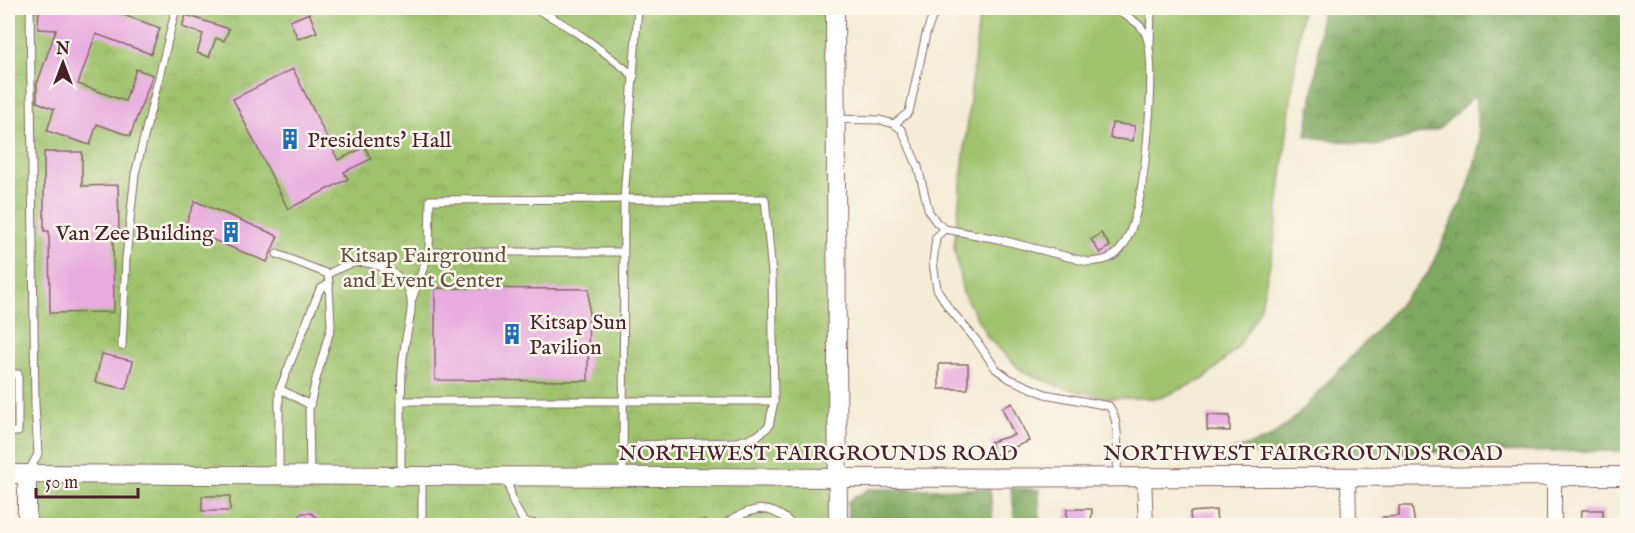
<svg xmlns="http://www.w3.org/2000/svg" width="1635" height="533" font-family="'IM FELL English',serif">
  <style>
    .grass { fill: #9fc36d; stroke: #74714c; stroke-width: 1.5 }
    .forest { fill: url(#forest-crowns); stroke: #646446; stroke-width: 1.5 }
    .park { fill: url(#park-crowns); stroke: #74714c; stroke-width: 1.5 }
    .building { fill: #e8abdf }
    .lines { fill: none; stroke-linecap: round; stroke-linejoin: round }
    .lane-casing { stroke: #866767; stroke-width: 9 }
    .street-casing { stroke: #866767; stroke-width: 16 }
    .secondary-casing { stroke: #866767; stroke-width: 20 }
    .path { stroke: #866767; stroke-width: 2; stroke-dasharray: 1.5 4.5; stroke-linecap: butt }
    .lane { stroke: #fff; stroke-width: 7 }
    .street { stroke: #fff; stroke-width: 14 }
    .secondary { stroke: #fff; stroke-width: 18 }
    .labels { text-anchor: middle; stroke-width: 5; stroke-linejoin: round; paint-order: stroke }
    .poi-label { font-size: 22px; fill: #4a1f2b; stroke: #fbf7ec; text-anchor: start }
    .park-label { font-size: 22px; fill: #64503f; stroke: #fbf7ec }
    .street-label { font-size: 22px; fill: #4a1f2b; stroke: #fbf7ec }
  </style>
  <defs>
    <pattern id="forest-crowns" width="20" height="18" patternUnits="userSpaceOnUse" patternTransform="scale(1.5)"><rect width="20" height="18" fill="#7fa960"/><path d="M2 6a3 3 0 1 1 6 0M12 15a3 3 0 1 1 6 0" fill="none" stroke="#6a894f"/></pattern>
    <pattern id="park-crowns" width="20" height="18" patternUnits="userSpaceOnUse" patternTransform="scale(1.5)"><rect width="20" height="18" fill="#9fc36d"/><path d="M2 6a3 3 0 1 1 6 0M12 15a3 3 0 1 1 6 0" fill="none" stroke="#8aa75f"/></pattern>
  </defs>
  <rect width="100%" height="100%" fill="#fbf7ec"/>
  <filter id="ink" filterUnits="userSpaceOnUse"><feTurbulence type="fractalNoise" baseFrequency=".0167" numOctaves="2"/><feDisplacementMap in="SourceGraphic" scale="12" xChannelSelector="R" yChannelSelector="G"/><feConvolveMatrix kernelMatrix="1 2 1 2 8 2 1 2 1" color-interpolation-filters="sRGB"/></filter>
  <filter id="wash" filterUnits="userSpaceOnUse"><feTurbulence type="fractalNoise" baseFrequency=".008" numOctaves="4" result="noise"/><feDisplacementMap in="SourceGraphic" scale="24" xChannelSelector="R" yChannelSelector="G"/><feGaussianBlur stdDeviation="1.35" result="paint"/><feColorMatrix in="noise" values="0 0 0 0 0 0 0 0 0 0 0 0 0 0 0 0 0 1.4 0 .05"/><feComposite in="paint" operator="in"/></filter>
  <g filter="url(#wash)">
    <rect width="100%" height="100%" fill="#f4ecd6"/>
    <path class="grass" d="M980 8H1302L1273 250 1260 310 1237 348 1204 379 1160 398H1106L1060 387 1023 372 988 338 963 293 954 247Z"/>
    <g class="forest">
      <path d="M1321 8H1627V451L1221 454 1268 439 1298 415 1428 273 1468 188 1480 143 1475 95 1439 129 1374 146 1306 136 1318 60Z"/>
      <path d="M1011 488 1039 490 1040 525H1016Z"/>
      <path d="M869 489H990L993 525H848V501Z"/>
    </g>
    <path class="park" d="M8 8H835L838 525H27V475L8 474Z"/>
    <g id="blocks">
      <g class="building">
        <path d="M39 8H110V10L160 28 151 54 96 34 78 84 125 101 136 69 153 75 130 136 97 124 90 145 47 131 54 109 37 102V84L56 30 38 29Z"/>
        <path d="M309 13 317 32 298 39 290 21Z"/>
        <path d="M186 15 229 29 224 41 216 38 209 57 197 53 203 34 182 27Z"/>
        <path d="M293 69 338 160 365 147 371 159 344 172 348 179 288 209 233 99Z"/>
        <path d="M1112 123 1135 126 1133 141 1110 138Z"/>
        <path d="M44 152H82V186L118 185 119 230H113L114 312 50 313 49 231H44Z"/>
        <path d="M195 201 278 236 267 262 184 228Z"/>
        <path d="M1101 233 1110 246 1100 253 1091 240Z"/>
        <path d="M435 288 589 289 588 381 435 380Z"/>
        <path d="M102 354 133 361 126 389 95 382Z"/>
        <rect x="939" y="364" width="29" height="25"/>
        <path d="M1012 403 1029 441 995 455 990 442 1014 435 1002 408Z"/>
        <path d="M1207 415 1230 416V431L1207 430Z"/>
        <rect x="202" y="496" width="28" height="15"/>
        <path d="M1399 506H1412L1415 525H1383V517L1399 516Z"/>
        <path d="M1067 509H1092L1091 525H1066Z"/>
        <path d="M1216 510 1217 525H1191L1190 512Z"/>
        <path d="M1582 510H1603V525H1581Z"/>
        <path d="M302 513H311L326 525H290Z"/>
      </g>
    </g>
  </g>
  <g filter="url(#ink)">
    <use href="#blocks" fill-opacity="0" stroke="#866767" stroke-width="1.5"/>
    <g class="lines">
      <defs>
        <g id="lane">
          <path d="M534 8C571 26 602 50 634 76"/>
          <path d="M1150 44 1151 8"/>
          <path d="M836 119 880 120 894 124 902 130 918 167 929 212 937 223 945 229 998 239 1088 262C1099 261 1111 260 1118 252 1130 240 1135 217 1139 201 1145 171 1159 55 1144 31 1137 20 1121 13 1110 8"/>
          <path d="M894 124 909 112 926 34 932 18 941 8"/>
          <path d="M945 229 936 237 933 263 937 289 948 307 976 340 996 369 1010 379 1045 394 1109 406C1121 420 1117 459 1117 477"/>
          <path d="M429 252H623"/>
          <path d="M277 254 328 274 329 284"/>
          <path d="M328 274C350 262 360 258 384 268 426 287 408 316 404 351 401 368 402 385 401 401"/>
          <path d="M412 299 429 252 430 200 624 199 638 8"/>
          <path d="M122 346 126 258 135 174 176 8"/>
          <path d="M8 374H18V432H8"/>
          <path d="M280 389 310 405"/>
          <path d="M28 473 38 454 35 405 30 8"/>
          <path d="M279 473V391L320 289 329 284 331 327 316 379 309 410 310 474"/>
          <path d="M401 475V401H774"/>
          <path d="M623 476 624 199H765L772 274 774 401 769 426 757 436 736 442 639 445"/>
          <path d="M422 477V526"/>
          <path d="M507 478 513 503 524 522 549 526"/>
          <path d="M692 526 704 524 706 526"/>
          <path d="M721 526C750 508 768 500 794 526"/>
        </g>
        <g id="street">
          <path d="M1348 476 1349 526"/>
          <path d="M1144 477 1146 526"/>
          <path d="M1554 526V476"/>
        </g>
        <g id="secondary">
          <path d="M835 8 838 526"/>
          <path d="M8 474 850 478 1628 476"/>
          <path d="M27 474V526"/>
        </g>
      </defs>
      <use href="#lane" class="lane-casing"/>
      <use href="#street" class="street-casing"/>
      <use href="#secondary" class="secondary-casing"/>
      <path class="path" d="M433 520 441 526"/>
      <use href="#lane" class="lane"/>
      <use href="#street" class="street"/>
      <use href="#secondary" class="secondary"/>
    </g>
  </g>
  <defs>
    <symbol id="building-bare" viewBox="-9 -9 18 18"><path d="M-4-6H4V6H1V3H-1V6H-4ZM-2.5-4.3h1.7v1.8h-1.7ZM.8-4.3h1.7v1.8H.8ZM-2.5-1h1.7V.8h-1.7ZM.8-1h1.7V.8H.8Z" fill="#1f6fb2" stroke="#fbf7ec" stroke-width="2.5" paint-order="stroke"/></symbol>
  </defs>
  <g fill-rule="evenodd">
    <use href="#building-bare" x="275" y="124" width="30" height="30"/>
    <use href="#building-bare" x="216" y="217" width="30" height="30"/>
    <use href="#building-bare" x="497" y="319" width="30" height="30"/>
  </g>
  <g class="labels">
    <g class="poi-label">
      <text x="307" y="147">Presidents' Hall</text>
      <text x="214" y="240" text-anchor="end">Van Zee Building</text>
      <text x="529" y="329">Kitsap Sun<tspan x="529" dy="25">Pavilion</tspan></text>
    </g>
    <g class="park-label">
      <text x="423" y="262">Kitsap Fairground<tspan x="423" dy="25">and Event Center</tspan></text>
    </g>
    <g class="street-label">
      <text x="818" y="460">NORTHWEST FAIRGROUNDS ROAD</text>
      <text x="1303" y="460">NORTHWEST FAIRGROUNDS ROAD</text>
    </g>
  </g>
  <rect width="1635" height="533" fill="none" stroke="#fbf7ec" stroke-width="30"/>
  <g transform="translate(63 63)" stroke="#fbf7ec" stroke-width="4.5" paint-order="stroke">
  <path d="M0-4.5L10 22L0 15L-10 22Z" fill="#4a1f2b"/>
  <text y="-9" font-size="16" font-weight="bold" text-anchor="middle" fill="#4a1f2b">N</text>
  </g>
  <path d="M36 488v9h102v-9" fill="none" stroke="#4a1f2b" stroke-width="3"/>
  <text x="45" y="488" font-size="18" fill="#4a1f2b" stroke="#fbf7ec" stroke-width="4.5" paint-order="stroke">50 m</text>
</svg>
